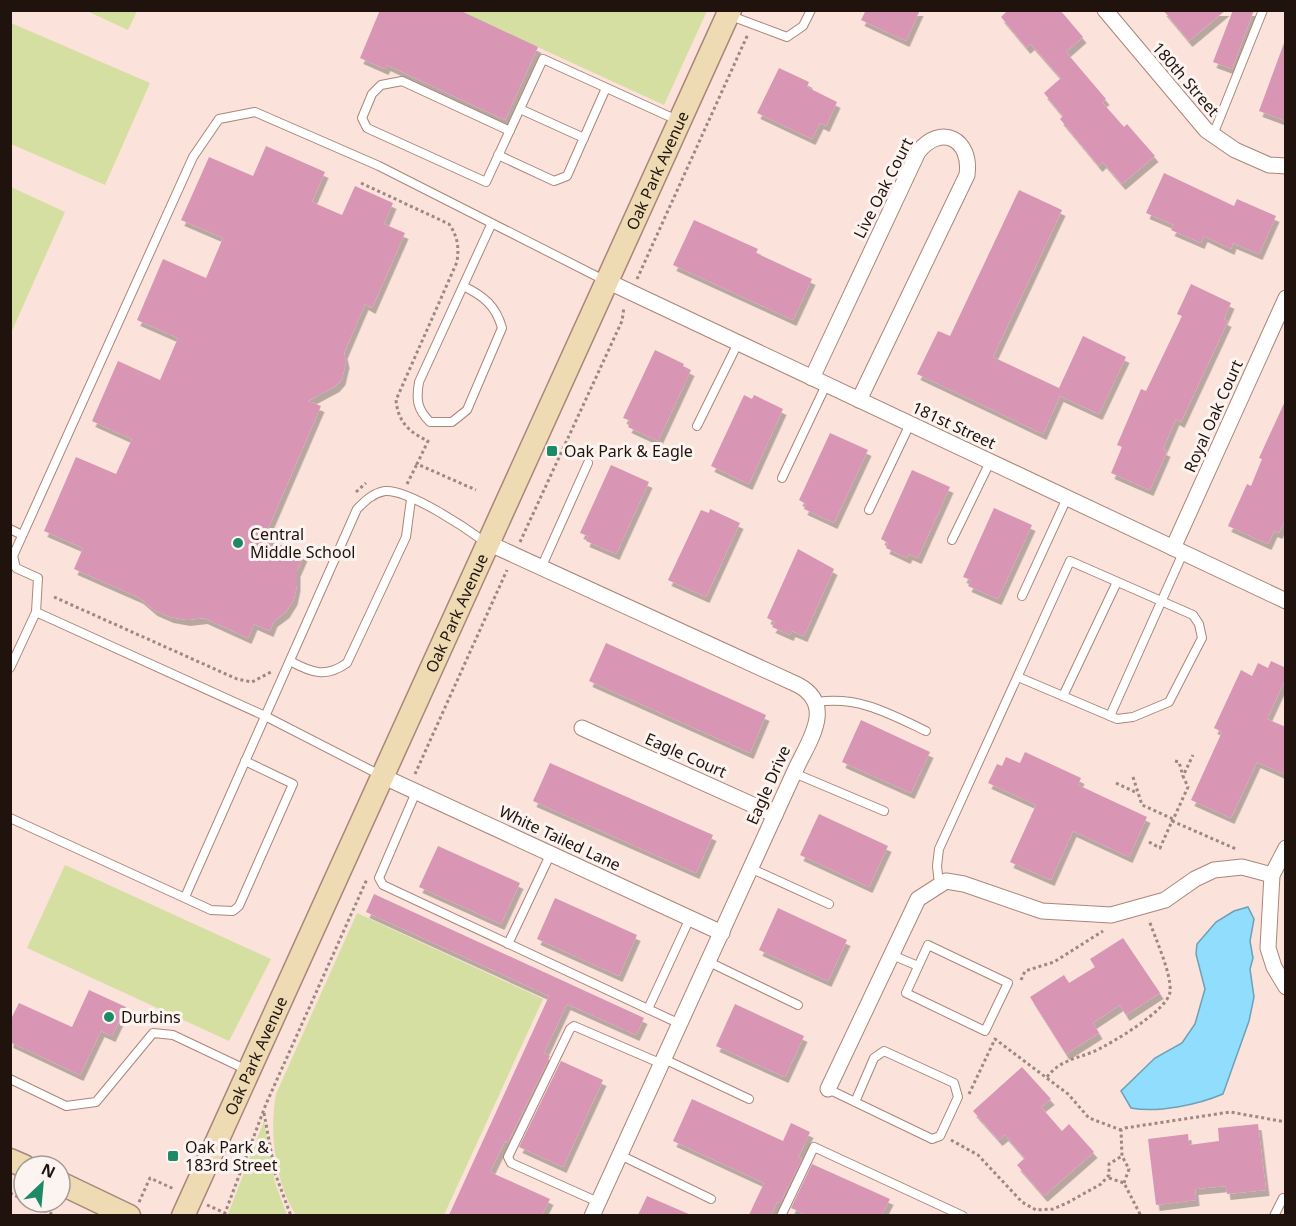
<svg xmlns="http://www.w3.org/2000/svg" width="1296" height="1226" font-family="'Noto Sans',sans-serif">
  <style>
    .green { fill: #d5dfa2 }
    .water { fill: #90ddfe; stroke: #6ea0b6; stroke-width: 1.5 }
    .building { fill: #d896b4; filter: url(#shadow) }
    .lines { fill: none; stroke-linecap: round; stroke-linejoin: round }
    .lane-casing { stroke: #aa8679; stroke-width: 10 }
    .street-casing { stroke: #aa8679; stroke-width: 17 }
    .secondary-casing { stroke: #aa8679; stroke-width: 25 }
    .path { stroke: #9d8982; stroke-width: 3; stroke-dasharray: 3 3; stroke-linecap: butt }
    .lane { stroke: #fff; stroke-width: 8 }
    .street { stroke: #fff; stroke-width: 15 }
    .secondary { stroke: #eedbb3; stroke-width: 22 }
    .poi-dot { fill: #1d8966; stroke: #fcf4f1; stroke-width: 2 }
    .labels { text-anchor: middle; stroke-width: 6; stroke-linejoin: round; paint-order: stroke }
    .street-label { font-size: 16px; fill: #20130e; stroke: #fcf4f1 }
    .poi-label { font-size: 16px; fill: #20130e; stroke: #fcf4f1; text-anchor: start }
  </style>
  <defs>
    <filter id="shadow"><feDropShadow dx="3.5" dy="6" stdDeviation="0" flood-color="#0004"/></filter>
  </defs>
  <rect width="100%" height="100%" fill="#fbe2da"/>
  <g class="green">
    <path d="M87 11 137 10V11L128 30Z"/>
    <path d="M459 11H707L664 105Z"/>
    <path d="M11 23 150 83 105 185 11 144Z"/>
    <path d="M11 187 65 212 11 333Z"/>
    <path d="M65 865 271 959 229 1041 27 948Z"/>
    <path d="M357 913 543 999 444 1215H296C275 1183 269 1131 276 1094Z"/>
    <path d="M264 1121 275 1183 287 1215H232L228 1214Z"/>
  </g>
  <path class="water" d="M1248 907 1254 919 1250 941 1253 958 1250 969 1254 997 1249 1021 1223 1094C1197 1105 1158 1113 1131 1108L1121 1091 1155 1058 1182 1043 1195 1024 1205 989 1196 954 1197 944 1216 922 1234 911Z"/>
  <g class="building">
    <path d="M380 10H459L538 47 505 120 387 65 385 69 360 58Z"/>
    <path d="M866 10H920L906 41 861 20Z"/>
    <path d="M1008 10H1060L1083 37 1066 52 1106 99 1102 102 1124 127 1127 124 1155 156 1122 184 1103 162 1099 166 1060 119 1063 116 1044 93 1061 78 1031 44 1027 48 1001 17Z"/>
    <path d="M1163 10H1226L1189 41Z"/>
    <path d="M1233 10H1254L1232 69 1213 62Z"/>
    <path d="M1284 43H1286V121L1259 111Z"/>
    <path d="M779 68 809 82 807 87 837 102 826 126 820 123 812 139 757 113Z"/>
    <path d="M266 146 325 172 312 202 342 215 355 186 393 203 384 224 405 233 372 308 365 304 344 353 346 362 342 379 336 386 308 401 321 406 264 538 304 555 297 571V585L294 599 286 612 274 621 270 631 254 624 248 638 204 618 187 620 170 617 154 610 140 598 74 569 83 548 44 531 76 457 116 474 132 439 92 421 118 361 160 380 178 338 137 320 163 259 206 278 223 238 181 220 209 157 253 176Z"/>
    <path d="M1164 173 1234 206 1237 199 1276 216 1259 254 1233 243 1231 249 1204 236 1201 243 1171 230 1174 225 1146 213Z"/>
    <path d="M1019 190 1062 210 993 357 1059 388 1083 336 1126 357 1099 414 1060 396 1043 434 917 374 938 331 950 336Z"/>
    <path d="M694 220 758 249 756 253 812 279 793 320 673 265Z"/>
    <path d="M1191 284 1231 303 1224 319 1228 321 1181 422 1176 419 1163 449 1167 451 1150 490 1111 473 1122 447 1117 445 1141 389 1146 391 1182 316 1177 314Z"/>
    <path d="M655 350 684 364 683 366 691 370 658 441 628 427 631 421 623 418Z"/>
    <path d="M744 395 752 399 754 395 783 409 749 484 711 466Z"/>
    <path d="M1286 399V518L1279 533 1274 531 1268 544 1228 526 1247 484 1251 486 1262 459 1259 458Z"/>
    <path d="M830 433 868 450 834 523 804 509 806 504 799 500Z"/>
    <path d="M611 465 649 482 616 554 586 541 588 536 580 533Z"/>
    <path d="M912 470 950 487 918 558 909 554 907 558 886 548 888 543 881 539Z"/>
    <path d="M994 508 1032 525 998 599 968 586 971 580 963 577Z"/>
    <path d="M710 509 740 523 706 597 668 580 701 510 709 513Z"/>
    <path d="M798 549 834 569 804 636 792 631 790 635 772 627 775 622 767 618Z"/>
    <path d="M606 643 766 715 750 753 589 681Z"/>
    <path d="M1271 661 1286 668V678L1267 719 1286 727V775L1257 762 1231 818 1191 800 1222 732 1214 728 1241 670 1252 676 1258 663 1268 668Z"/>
    <path d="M861 720 930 752 911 793 842 762Z"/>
    <path d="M1025 752 1081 778 1078 785 1147 817 1129 857 1073 831 1051 880 1010 862 1036 805 988 783 997 764 1002 766 1006 757 1020 763Z"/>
    <path d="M550 763 713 835 696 873 533 801Z"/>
    <path d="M819 814 888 846 869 887 800 855Z"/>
    <path d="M438 846 520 883 501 924 419 887Z"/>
    <path d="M374 894 644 1018 636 1035 567 1004 544 1053 550 1056 508 1142 505 1141 490 1172 550 1199 542 1215H449L549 996 366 912Z"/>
    <path d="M555 898 637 935 619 976 537 939Z"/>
    <path d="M778 908 847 940 828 981 759 950Z"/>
    <path d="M1123 938 1160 993 1126 1015 1120 1005 1093 1023 1099 1033 1066 1054 1030 997 1064 975 1069 983 1095 967 1090 959Z"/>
    <path d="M89 990 126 1007 112 1036 101 1031 80 1075 10 1042V1021L19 1003 72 1027Z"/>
    <path d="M735 1004 804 1036 785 1077 716 1046Z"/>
    <path d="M561 1061 603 1080 563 1167 519 1147Z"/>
    <path d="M1022 1067 1051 1099 1041 1107 1062 1131 1069 1124 1094 1152 1044 1196 1017 1165 1025 1158 1005 1135 999 1140 973 1111Z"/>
    <path d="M692 1099 783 1141 791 1123 810 1132 798 1158 802 1159 780 1203 777 1202 771 1215H749L764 1183 673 1141Z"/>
    <path d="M1258 1124 1266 1190 1227 1194 1226 1186 1195 1189 1196 1200 1156 1205 1148 1139 1188 1134 1189 1145 1219 1141 1218 1128Z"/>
    <path d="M812 1164 890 1199 882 1215H807L791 1208Z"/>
    <path d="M647 1196 691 1215H638Z"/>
  </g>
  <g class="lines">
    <defs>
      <g id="lane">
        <path d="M731 16 787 37 803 26 811 10"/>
        <path d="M520 109 584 138"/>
        <path d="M510 131 402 81 381 85 372 94 362 118 367 128 486 182 543 59 677 120"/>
        <path d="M1213 135 1263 10"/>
        <path d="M498 155 554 181 567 176 606 88"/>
        <path d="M463 286C484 296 496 306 502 328L467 410 452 422H430C417 409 416 400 419 382L491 225"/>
        <path d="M697 426 738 343"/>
        <path d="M782 478 826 385"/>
        <path d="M869 510 910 424"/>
        <path d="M10 529 22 535"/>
        <path d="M952 540 990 462"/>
        <path d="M541 568 588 463"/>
        <path d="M1022 596 1067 498"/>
        <path d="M36 612 38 578 16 568 13 556 193 157 219 119 255 112 379 166 606 281"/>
        <path d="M290 661C312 673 326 678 347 663L406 537 411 499"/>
        <path d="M10 668 36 612 265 716 380 775"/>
        <path d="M1063 696 1117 582"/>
        <path d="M818 702C859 696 890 714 926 731"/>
        <path d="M1110 716 1183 553"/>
        <path d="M794 773 884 811"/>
        <path d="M416 792 379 878 383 885 680 1024"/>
        <path d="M10 818 211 910 233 911 239 906 293 784 245 761"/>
        <path d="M750 868 829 904"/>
        <path d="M939 884 937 866 939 849 1070 561 1193 615 1199 624 1202 638 1169 702 1133 717 1117 719 1018 677"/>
        <path d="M185 897 357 509C365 501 373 493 385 491 408 489 466 528 485 542"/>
        <path d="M508 944 551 853"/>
        <path d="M928 945 1008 983 985 1031 906 993Z"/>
        <path d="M892 955 918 966"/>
        <path d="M709 962 798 1005"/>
        <path d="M648 1009 690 918"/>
        <path d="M664 1059 749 1099"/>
        <path d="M10 1079 66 1106 96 1102 153 1033 173 1035 247 1070"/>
        <path d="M828 1089 932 1139 940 1136 958 1097 954 1083 884 1051 874 1058 855 1102"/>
        <path d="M620 1155 711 1199"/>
        <path d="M598 1202 511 1163 508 1157 570 1029 574 1026 662 1064"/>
        <path d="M781 1216 814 1147 963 1216"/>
        <path d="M1274 1216 1283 1198 1286 1199"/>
      </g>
      <g id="street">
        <path d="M1105 10 1206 130 1235 150 1269 165 1286 166"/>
        <path d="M607 281 1286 601"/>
        <path d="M812 378 918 152C941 123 972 139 967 175L859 400"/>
        <path d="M488 543 798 685C837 706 807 743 794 773L592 1216"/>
        <path d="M1173 548 1286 298"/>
        <path d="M582 728 775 815"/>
        <path d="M382 776 722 933"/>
        <path d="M1286 848 1272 875 1268 948 1274 967 1286 987"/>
        <path d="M828 1089 918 899 946 881 964 884 1042 911 1111 915 1165 900 1195 879 1214 870 1242 867 1272 875"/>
      </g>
      <g id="secondary">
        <path d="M10 1160 24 1166"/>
        <path d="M60 1183 129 1216"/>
        <path id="s1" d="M183 1216 730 10"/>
      </g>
    </defs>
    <use href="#lane" class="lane-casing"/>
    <use href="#street" class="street-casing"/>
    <use href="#secondary" class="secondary-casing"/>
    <g class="path">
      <path d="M361 183 449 224C458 237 459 247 457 262L396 400C398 422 409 432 428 441L417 464 476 490"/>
      <path d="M637 279 748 34"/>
      <path d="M407 484 417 464"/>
      <path d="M356 492 366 483"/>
      <path d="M520 542 622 321 624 307"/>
      <path d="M54 597 237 679 252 682 271 672"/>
      <path d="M1175 761 1179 762 1183 776"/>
      <path d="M415 774 507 570"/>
      <path d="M1133 777 1142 805 1173 819"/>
      <path d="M1116 783 1135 792"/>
      <path d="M1172 822 1188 787 1183 776 1193 755"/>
      <path d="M1149 842 1160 848 1172 821 1236 849"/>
      <path d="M1021 980 1025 971 1054 962 1103 931"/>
      <path d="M1047 1077C1060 1060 1076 1059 1095 1051 1112 1043 1168 1010 1170 992 1172 974 1155 938 1149 920"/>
      <path d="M969 1094 995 1039 1068 1094 1089 1118 1121 1130"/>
      <path d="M264 1113 275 1173 291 1216"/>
      <path d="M951 1140 978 1155 1022 1202 1036 1210 1053 1209 1067 1203 1101 1184 1109 1175V1164L1122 1156"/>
      <path d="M1109 1178 1124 1183 1141 1216"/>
      <path d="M1124 1183 1129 1169 1122 1156 1121 1130 1125 1128 1230 1112 1286 1122"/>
      <path d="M10 1193 24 1200"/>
      <path d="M28 1202 56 1216"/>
      <path d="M139 1202 150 1178 174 1189"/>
      <path d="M207 1205 225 1213 266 1104 367 879"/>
    </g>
    <use href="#lane" class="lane"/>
    <use href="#street" class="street"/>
    <use href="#secondary" class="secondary"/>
  </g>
  <g class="poi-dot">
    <rect x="546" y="445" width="12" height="12" rx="3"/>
    <circle cx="238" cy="543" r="6"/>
    <circle cx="109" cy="1017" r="6"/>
    <rect x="167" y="1150" width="12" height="12" rx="3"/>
  </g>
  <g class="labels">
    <g class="street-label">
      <text transform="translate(1186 79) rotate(49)" y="6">180th Street</text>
      <text dy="6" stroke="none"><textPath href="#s1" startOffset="1148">Oak Park Avenue</textPath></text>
      <text transform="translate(883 188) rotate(-63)" y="6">Live Oak Court</text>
      <text transform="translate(1213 416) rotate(-66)" y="6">Royal Oak Court</text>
      <text transform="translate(954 425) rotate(25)" y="6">181st Street</text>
      <text dy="6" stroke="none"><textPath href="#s1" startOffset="662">Oak Park Avenue</textPath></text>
      <text transform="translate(686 755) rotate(24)" y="6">Eagle Court</text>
      <text transform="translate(768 785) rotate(-66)" y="6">Eagle Drive</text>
      <text transform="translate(560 838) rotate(25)" y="6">White Tailed Lane</text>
      <text dy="6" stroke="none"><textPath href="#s1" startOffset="176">Oak Park Avenue</textPath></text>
    </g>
    <g class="poi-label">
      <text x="564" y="457">Oak Park &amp; Eagle</text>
      <text x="250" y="540">Central<tspan x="250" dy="18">Middle School</tspan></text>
      <text x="121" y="1023">Durbins</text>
      <text x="185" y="1153">Oak Park &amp;<tspan x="185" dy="18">183rd Street</tspan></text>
    </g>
  </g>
  <rect width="1296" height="1226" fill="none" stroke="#20130e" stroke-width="24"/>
  <g transform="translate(42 1184) rotate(26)"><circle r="28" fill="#fcf4f1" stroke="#a49a96" stroke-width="1.5"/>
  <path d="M0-4.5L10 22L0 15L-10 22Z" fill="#1d8966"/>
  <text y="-9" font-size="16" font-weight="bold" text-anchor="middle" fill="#20130e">N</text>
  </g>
</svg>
